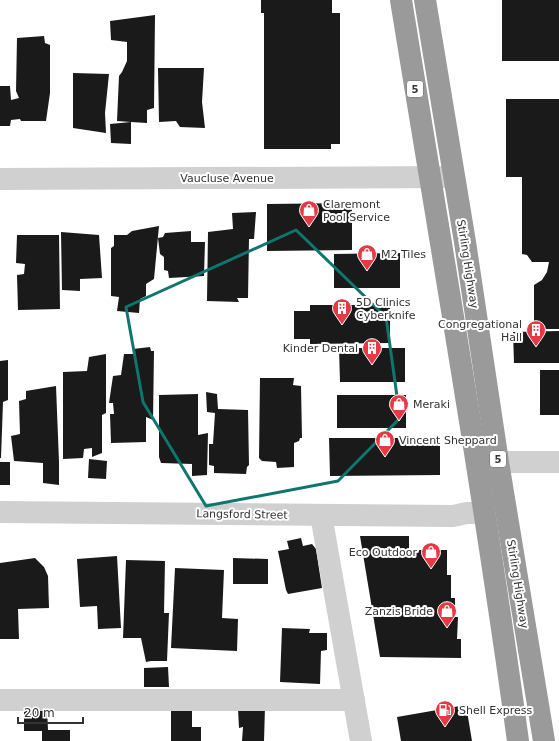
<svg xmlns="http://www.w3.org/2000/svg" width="559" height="741" font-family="'DejaVu Sans',sans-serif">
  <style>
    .building { fill: #1a1a1a }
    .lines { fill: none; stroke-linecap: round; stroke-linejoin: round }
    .minor { stroke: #d0d0d0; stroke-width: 22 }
    .highway { stroke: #9a9a9a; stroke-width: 22 }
    .marked { fill: none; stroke: #0f766e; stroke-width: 3; stroke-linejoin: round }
    .labels { text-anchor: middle; stroke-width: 4; stroke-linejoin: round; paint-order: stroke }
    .shield { fill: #fff; stroke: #707070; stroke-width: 1 }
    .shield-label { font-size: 10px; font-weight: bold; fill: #333 }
    .street-label { font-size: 11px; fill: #333; stroke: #fff }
    .poi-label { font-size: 11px; fill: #333; stroke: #fff; text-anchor: start }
  </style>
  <rect width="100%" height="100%" fill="#fff"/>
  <g class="building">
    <path d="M261 0H332V13H340V144H331V149H264V13H261Z"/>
    <rect x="502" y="0" width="57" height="61"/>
    <path d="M155 15 154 108 147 110V123L131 122V144L111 143 110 124 131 122 117 121 119 76 122 72 127 61V42L111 40 110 21Z"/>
    <path d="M44 36 45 43 50 45V93L46 121H21L20 119 11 120 10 126H0V86H10L11 100 19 98 16 91 17 38Z"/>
    <path d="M158 68H204L202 102 205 128 180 127 176 121 159 122Z"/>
    <path d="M73 73 109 74 105 113 106 133 73 128Z"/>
    <path d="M506 99H559V329H534V285L542 280 547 272 549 262H532L527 255 522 254V177H506Z"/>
    <path d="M352 203V250L267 251V204Z"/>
    <path d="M256 212 254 239H249L248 298H237L239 302 207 301 208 232 233 229 232 213Z"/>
    <path d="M159 226 154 279 146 284V296L140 299 139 313 117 311 119 297 111 296V248L114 246V235H127L132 231Z"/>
    <path d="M191 231V242H205L204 276 169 278 168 271 164 270V257L160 254 158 238 163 237 165 233Z"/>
    <path d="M61 232 99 235 102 278 80 279V291L62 290Z"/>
    <path d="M17 235H59L60 309 18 310 17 275 24 274 25 264 16 263Z"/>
    <path d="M400 253V288H334V254Z"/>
    <path d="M310 305H390V343L310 344V339H294V311H310Z"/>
    <path d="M559 331V363H514L513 332Z"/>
    <path d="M150 347 151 351H154L153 420 146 417V442L111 443 110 414H114L113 403H109L113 376 121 375 124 354H133V349Z"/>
    <path d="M339 348H405V382H340Z"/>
    <path d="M106 354V413L102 415V453L92 457V448L84 449 83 458 63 459V372L87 371 89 357Z"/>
    <path d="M8 360V400L3 402 1 458H0V361Z"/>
    <rect x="540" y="370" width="19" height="45"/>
    <path d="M260 378H294L293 385 301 386 302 438H300L299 441 294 443V467L277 468 276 462 262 461 259 458Z"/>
    <path d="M56 386 59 462V485L43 483V463L14 461 11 436 20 434 19 401 26 399V391Z"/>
    <path d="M206 392 217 394 218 409 248 410 249 465 247 467 246 474 214 473V466L209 465V444H213L215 413 207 412Z"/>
    <path d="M198 394V435L208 433 207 475 192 476V464L161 463 159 457V395Z"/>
    <rect x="337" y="395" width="69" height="33"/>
    <path d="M329 438H440V475L330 476Z"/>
    <path d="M89 459 107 461 106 479 88 478Z"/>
    <rect x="0" y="462" width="10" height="23"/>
    <path d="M360 536H409V550H447V575H451V598H455V617H458L457 639H461V658L380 657Z"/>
    <path d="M301 538 303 546 312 544 316 549 322 588 288 594 286 590 278 551 289 549 287 541Z"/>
    <path d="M117 556 121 628 98 629 97 606 80 607 77 559Z"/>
    <path d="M35 558 44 567 48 576 49 608 18 609 19 639H0V563Z"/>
    <path d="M233 558 268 559V584H233Z"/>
    <path d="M126 560 165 561 164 613H169L167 661H151L146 662 141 638H123Z"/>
    <path d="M175 568 224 570 222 618 238 619 237 651 171 648Z"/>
    <path d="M282 628 310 629 309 633H327V650L321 651 320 684 280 682Z"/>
    <path d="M168 667 169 687H144V668Z"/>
    <path d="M466 705 472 741H401L397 717Z"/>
    <path d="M47 707 48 730H70V741H42V731H24V708Z"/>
    <path d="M265 707 264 741H242L243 727 239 728 238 709Z"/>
    <path d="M171 709H192V727H201V741H171Z"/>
  </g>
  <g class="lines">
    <g class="minor">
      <path d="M0 179 454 177"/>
      <path d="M498 462H559"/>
      <path d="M0 512 453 516 467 513H484"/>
      <path d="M321 515 361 741"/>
      <path d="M0 700H354"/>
    </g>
    <g class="highway">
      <path d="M401 0C441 247 484 493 518 741"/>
      <path d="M425 0 465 242 498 462 544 741"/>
    </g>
  </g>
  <path class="marked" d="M296 230 386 317 400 418 338 481 206 506 143 402 126 307Z"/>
  <defs>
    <symbol id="shop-pin" viewBox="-11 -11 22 30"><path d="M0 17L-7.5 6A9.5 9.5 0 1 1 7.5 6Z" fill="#e63946" stroke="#fff"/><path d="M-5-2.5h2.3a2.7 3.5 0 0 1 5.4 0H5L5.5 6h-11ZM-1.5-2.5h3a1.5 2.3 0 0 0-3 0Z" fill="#fff"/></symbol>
    <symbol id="building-pin" viewBox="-11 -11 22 30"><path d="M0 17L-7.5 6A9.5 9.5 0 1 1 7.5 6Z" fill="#e63946" stroke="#fff"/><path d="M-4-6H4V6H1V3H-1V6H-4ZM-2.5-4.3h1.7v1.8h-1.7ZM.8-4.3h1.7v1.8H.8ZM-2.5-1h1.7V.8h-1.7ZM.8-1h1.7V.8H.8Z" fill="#fff"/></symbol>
    <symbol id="fuel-pin" viewBox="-11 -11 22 30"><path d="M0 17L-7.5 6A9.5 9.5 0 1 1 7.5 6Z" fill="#e63946" stroke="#fff"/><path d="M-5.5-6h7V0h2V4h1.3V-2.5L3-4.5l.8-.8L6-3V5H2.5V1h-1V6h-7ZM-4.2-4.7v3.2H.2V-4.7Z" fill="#fff"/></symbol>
  </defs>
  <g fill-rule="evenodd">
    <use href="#shop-pin" x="298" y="199" width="22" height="30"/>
    <use href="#shop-pin" x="356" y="243" width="22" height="30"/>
    <use href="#building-pin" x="331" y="297" width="22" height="30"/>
    <use href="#building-pin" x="525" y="319" width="22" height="30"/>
    <use href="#building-pin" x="361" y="337" width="22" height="30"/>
    <use href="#shop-pin" x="388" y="393" width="22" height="30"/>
    <use href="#shop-pin" x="374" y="429" width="22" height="30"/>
    <use href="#shop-pin" x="420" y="541" width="22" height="30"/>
    <use href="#shop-pin" x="436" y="600" width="22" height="30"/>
    <use href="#fuel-pin" x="434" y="699" width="22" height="30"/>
  </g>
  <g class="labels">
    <g class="shield">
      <rect x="407" y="81" width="16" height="16" rx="3"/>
      <rect x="490" y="451" width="16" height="16" rx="3"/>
    </g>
    <g class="shield-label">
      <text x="415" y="93">5</text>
      <text x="498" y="463">5</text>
    </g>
    <g class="street-label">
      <text x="227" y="182">Vaucluse Avenue</text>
      <text transform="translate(468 264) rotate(81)" y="4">Stirling Highway</text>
      <text transform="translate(242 514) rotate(1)" y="4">Langsford Street</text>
      <text transform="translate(518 584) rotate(81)" y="4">Stirling Highway</text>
    </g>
    <g class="poi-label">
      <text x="323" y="208">Claremont<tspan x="323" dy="13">Pool Service</tspan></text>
      <text x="381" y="258">M2 Tiles</text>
      <text x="356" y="306">5D Clinics<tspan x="356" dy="13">Cyberknife</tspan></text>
      <text x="522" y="328" text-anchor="end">Congregational<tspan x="522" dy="13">Hall</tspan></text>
      <text x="358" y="352" text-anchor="end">Kinder Dental</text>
      <text x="413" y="408">Meraki</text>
      <text x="399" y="444">Vincent Sheppard</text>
      <text x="417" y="556" text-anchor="end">Eco Outdoor</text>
      <text x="433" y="615" text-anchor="end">Zanzis Bride</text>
      <text x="459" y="714">Shell Express</text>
    </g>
  </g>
  <path d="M18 717v6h65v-6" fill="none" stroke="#333333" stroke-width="2"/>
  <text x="24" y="717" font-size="12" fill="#333333" stroke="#ffffff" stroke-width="3" paint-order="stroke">20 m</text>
</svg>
